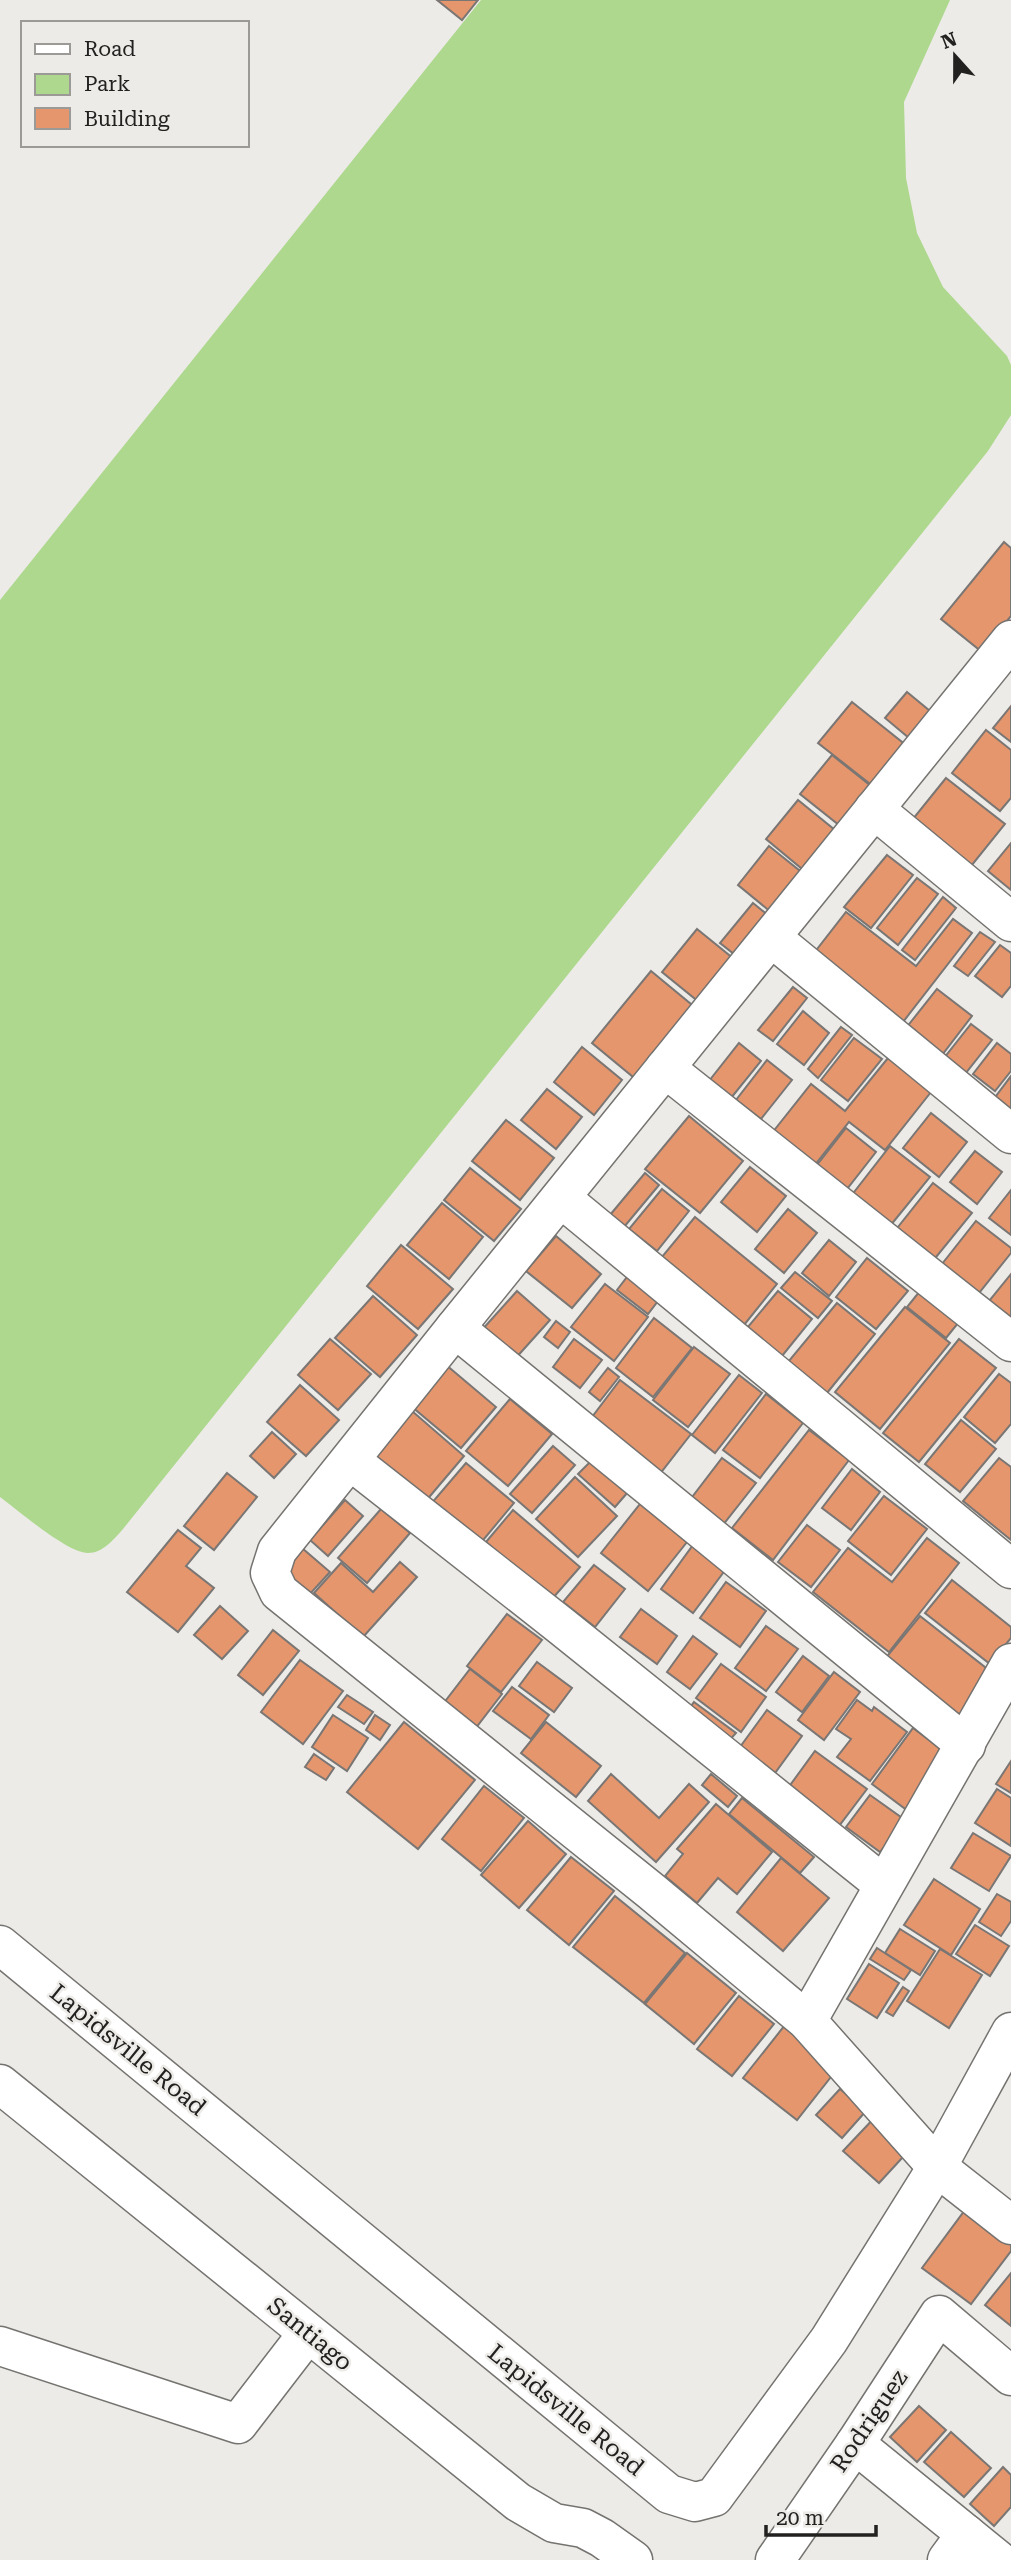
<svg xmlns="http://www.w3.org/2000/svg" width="1011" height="2560" font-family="'Roboto Serif',serif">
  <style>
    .green { fill: #add88e }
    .building { fill: #e6966d; stroke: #7a7674; stroke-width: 2 }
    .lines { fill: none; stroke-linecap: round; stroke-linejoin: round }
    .street-casing { stroke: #757370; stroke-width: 41 }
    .street { stroke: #fff; stroke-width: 38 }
    .labels { text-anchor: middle; stroke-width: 5; stroke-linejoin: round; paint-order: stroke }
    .street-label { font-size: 24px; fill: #222120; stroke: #edebe7 }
  </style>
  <rect width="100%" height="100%" fill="#edebe7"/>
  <path class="green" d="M481 0H950L904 102 906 178 917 233 943 287 1007 356 1011 365V415L988 451 123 1529C114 1539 103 1553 88 1553 67 1553 18 1510 0 1497V600Z"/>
  <g class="building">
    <path d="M437 0H478L462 20Z"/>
    <path d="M1004 542 1011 548V616L982 652 941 619Z"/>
    <path d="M907 692 936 716 915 743 885 718Z"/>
    <path d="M852 702 907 746 874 787 818 743Z"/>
    <path d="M1011 706V742L993 728Z"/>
    <path d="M986 730 1011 750V798L1000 811 952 773Z"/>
    <path d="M832 755 881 794 849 833 800 794Z"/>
    <path d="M946 778 1005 824 963 876 904 830Z"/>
    <path d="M798 800 846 839 813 878 766 839Z"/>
    <path d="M1011 843V890L988 871Z"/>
    <path d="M769 846 815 883 783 922 738 885Z"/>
    <path d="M887 855 913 875 871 928 844 907Z"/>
    <path d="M917 878 938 894 898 945 877 928Z"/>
    <path d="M943 897 956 908 915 960 902 950Z"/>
    <path d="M753 903 780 925 748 965 720 943Z"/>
    <path d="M846 912 916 966 953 919 972 933 903 1022 814 953Z"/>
    <path d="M697 929 745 968 710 1011 662 972Z"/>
    <path d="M980 932 995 942 968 976 954 966Z"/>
    <path d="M1000 945 1011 953V986L1002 997 975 976Z"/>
    <path d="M651 971 703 1014 644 1086 592 1043Z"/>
    <path d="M793 987 807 998 773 1041 758 1030Z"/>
    <path d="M937 989 972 1016 942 1055 906 1028Z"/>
    <path d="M803 1011 829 1033 804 1065 777 1044Z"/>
    <path d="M971 1024 992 1040 965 1074 944 1058Z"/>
    <path d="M841 1027 852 1035 818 1078 808 1069Z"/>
    <path d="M854 1038 882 1059 848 1101 821 1080Z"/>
    <path d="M739 1043 761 1061 731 1098 709 1081Z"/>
    <path d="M997 1043 1011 1054V1071L995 1091 973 1074Z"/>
    <path d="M582 1047 622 1080 594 1115 554 1082Z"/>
    <path d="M888 1058 931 1092 885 1150 849 1122 814 1166 772 1133 811 1084 845 1111Z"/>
    <path d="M767 1060 792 1080 761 1119 736 1100Z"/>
    <path d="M1011 1076V1114L993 1100Z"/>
    <path d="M547 1089 582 1117 556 1149 521 1120Z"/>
    <path d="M931 1113 967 1142 939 1177 903 1148Z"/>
    <path d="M689 1116 743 1161 700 1213 645 1169Z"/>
    <path d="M506 1120 554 1158 520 1200 472 1161Z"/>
    <path d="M846 1128 876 1152 847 1189 817 1165Z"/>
    <path d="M890 1146 930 1177 890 1226 851 1196Z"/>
    <path d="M975 1151 1002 1172 977 1204 950 1182Z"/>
    <path d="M750 1167 786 1196 757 1232 721 1202Z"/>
    <path d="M470 1168 521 1209 494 1241 444 1200Z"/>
    <path d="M645 1173 659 1185 624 1227 610 1215Z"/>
    <path d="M933 1183 972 1213 932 1262 894 1232Z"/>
    <path d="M662 1189 689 1211 657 1251 629 1229Z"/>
    <path d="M1011 1190V1235L989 1218Z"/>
    <path d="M442 1203 483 1237 449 1279 407 1245Z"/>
    <path d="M788 1209 817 1233 784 1273 755 1249Z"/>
    <path d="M695 1217 777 1284 744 1325 661 1258Z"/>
    <path d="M976 1221 1011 1248V1253L979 1293 942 1264Z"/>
    <path d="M556 1236 601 1274 572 1308 526 1271Z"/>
    <path d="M829 1240 856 1262 829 1296 802 1273Z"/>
    <path d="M401 1245 453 1289 418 1329 367 1286Z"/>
    <path d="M867 1258 908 1291 876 1329 836 1297Z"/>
    <path d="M795 1272 832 1301 818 1318 781 1288Z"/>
    <path d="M1011 1274V1318L989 1301Z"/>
    <path d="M627 1277 658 1301 648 1314 617 1290Z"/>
    <path d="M605 1284 648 1317 614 1361 571 1327Z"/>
    <path d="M517 1291 550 1320 514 1360 481 1331Z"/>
    <path d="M778 1291 812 1319 782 1356 747 1328Z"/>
    <path d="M920 1291 959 1322 946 1338 907 1307Z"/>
    <path d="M373 1296 417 1335 380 1377 335 1338Z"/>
    <path d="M837 1303 875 1334 827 1393 788 1362Z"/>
    <path d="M905 1307 950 1343 880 1429 835 1392Z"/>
    <path d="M654 1318 692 1348 653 1397 616 1368Z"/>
    <path d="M556 1321 570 1332 558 1348 544 1337Z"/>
    <path d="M330 1339 371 1374 338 1410 298 1375Z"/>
    <path d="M574 1339 602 1360 580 1388 553 1367Z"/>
    <path d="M959 1339 996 1368 919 1462 883 1433Z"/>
    <path d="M694 1347 730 1374 688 1427 653 1400Z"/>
    <path d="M445 1364 496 1407 461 1448 411 1406Z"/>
    <path d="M608 1368 619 1377 600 1401 589 1392Z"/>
    <path d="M999 1374 1011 1383V1424L995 1443 964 1417Z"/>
    <path d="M739 1375 762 1393 715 1453 692 1435Z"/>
    <path d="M620 1380 691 1434 659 1475 589 1421Z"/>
    <path d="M300 1385 339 1420 306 1456 267 1422Z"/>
    <path d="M766 1394 803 1423 760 1478 723 1450Z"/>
    <path d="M510 1399 552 1434 508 1486 466 1451Z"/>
    <path d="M412 1411 464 1456 425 1502 372 1457Z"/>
    <path d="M961 1420 996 1449 960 1492 925 1464Z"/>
    <path d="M809 1430 849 1460 773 1560 732 1528Z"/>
    <path d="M272 1432 296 1454 274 1478 250 1456Z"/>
    <path d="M553 1446 575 1465 532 1513 510 1494Z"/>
    <path d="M722 1458 756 1483 719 1530 686 1505Z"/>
    <path d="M999 1458 1011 1467V1540L963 1501Z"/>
    <path d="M592 1460 628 1492 615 1507 578 1474Z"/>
    <path d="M466 1463 514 1503 479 1545 430 1505Z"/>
    <path d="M852 1469 880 1492 851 1530 822 1508Z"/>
    <path d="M227 1473 257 1497 214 1550 184 1526Z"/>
    <path d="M575 1477 617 1516 578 1557 536 1519Z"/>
    <path d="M884 1496 927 1529 891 1575 848 1541Z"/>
    <path d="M345 1500 363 1516 328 1556 310 1540Z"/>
    <path d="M640 1504 687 1542 648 1591 601 1553Z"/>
    <path d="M381 1509 410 1533 367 1583 338 1558Z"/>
    <path d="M513 1510 580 1567 552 1599 486 1542Z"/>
    <path d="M807 1525 840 1550 811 1587 778 1562Z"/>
    <path d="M178 1530 201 1548 186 1566 214 1588 178 1632 127 1592Z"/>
    <path d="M927 1538 959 1563 889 1652 813 1592 848 1548 892 1582Z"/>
    <path d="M693 1545 726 1569 693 1613 661 1589Z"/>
    <path d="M302 1548 330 1572 309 1595 282 1573Z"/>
    <path d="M400 1562 417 1577 363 1637 314 1593 341 1563 373 1592Z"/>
    <path d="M594 1565 625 1589 595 1627 563 1602Z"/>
    <path d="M952 1580 1011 1627V1638L990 1664 925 1613Z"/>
    <path d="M726 1582 766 1611 740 1647 700 1618Z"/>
    <path d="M220 1606 248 1631 222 1659 194 1635Z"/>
    <path d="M641 1609 677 1636 657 1664 620 1637Z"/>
    <path d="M507 1614 542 1640 501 1692 467 1666Z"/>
    <path d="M920 1616 995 1675 959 1720 884 1660Z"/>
    <path d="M766 1626 798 1649 766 1691 735 1668Z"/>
    <path d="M273 1630 299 1651 263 1695 238 1675Z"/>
    <path d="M693 1636 717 1654 690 1689 667 1672Z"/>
    <path d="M803 1656 829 1676 802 1712 776 1692Z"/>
    <path d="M300 1660 343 1691 303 1744 261 1712Z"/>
    <path d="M537 1662 572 1688 554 1712 519 1686Z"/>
    <path d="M721 1664 766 1697 741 1732 696 1698Z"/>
    <path d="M470 1669 502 1694 475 1729 443 1704Z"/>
    <path d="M834 1672 860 1692 824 1740 798 1720Z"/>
    <path d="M512 1687 549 1715 531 1739 493 1711Z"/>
    <path d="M347 1695 373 1712 364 1724 338 1707Z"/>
    <path d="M857 1700 872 1711 874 1707 907 1732 870 1781 837 1757 851 1739 836 1729Z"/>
    <path d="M694 1702 736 1733 728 1742 687 1712Z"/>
    <path d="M767 1710 802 1736 775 1773 740 1747Z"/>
    <path d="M333 1715 368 1738 347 1771 312 1747Z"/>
    <path d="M375 1715 390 1725 380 1740 366 1730Z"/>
    <path d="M404 1722 475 1780 418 1849 347 1792Z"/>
    <path d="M546 1722 601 1766 576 1797 521 1753Z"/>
    <path d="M913 1728 953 1758 912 1814 872 1784Z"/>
    <path d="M815 1751 867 1789 839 1826 788 1788Z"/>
    <path d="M314 1754 334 1768 326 1780 305 1767Z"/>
    <path d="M1011 1761V1793L996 1784Z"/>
    <path d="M611 1774 659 1818 689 1784 709 1802 656 1862 588 1801Z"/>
    <path d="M711 1774 737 1796 728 1807 702 1785Z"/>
    <path d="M484 1786 524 1818 481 1871 442 1839Z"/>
    <path d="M997 1789 1011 1798V1846L975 1823Z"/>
    <path d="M870 1795 905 1820 880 1852 846 1827Z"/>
    <path d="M742 1798 814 1857 800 1873 729 1814Z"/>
    <path d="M716 1804 772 1852 737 1894 718 1878 697 1903 665 1876 683 1854 677 1849Z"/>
    <path d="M528 1821 566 1854 519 1908 481 1875Z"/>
    <path d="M973 1833 1011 1856 989 1891 951 1868Z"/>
    <path d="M571 1857 614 1891 569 1945 527 1910Z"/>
    <path d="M781 1858 829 1898 783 1951 737 1912Z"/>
    <path d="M934 1879 980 1909 951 1955 904 1925Z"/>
    <path d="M997 1894 1011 1902V1921L1001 1936 979 1922Z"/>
    <path d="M615 1896 685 1953 644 2003 573 1947Z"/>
    <path d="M975 1925 1009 1946 990 1976 956 1954Z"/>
    <path d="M900 1929 935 1951 920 1975 885 1953Z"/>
    <path d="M877 1948 911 1970 904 1980 870 1959Z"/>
    <path d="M940 1949 982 1975 949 2028 907 2001Z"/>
    <path d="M687 1953 736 1993 694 2044 645 2004Z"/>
    <path d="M869 1964 899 1983 877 2018 847 1999Z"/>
    <path d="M903 1987 909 1991 893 2016 886 2012Z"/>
    <path d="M739 1996 774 2024 732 2076 697 2049Z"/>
    <path d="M785 2025 838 2068 797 2120 743 2078Z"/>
    <path d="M840 2089 866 2111 842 2138 816 2115Z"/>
    <path d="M878 2114 914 2145 879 2183 843 2151Z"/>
    <path d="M965 2210 1011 2243V2251L971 2304 922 2268Z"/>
    <path d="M1011 2273V2326L985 2305Z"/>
    <path d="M919 2406 946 2430 917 2462 890 2437Z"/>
    <path d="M951 2432 991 2468 964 2497 924 2462Z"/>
    <path d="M1003 2467 1011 2475V2507L994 2526 970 2504Z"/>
  </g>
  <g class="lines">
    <defs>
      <g id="street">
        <path d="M1011 640 455 1328 277 1551 270 1573 279 1592 651 1891 807 2021 937 2167 1011 2225"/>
        <path d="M874 809 1011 922"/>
        <path d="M772 938 1011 1134"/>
        <path d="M665 1068 1011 1342"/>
        <path d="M561 1198 1011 1569"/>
        <path d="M455 1328 966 1745"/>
        <path d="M351 1461 560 1625 884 1885"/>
        <path d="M0 1945 669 2494 695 2502 714 2497 829 2340 937 2167 1011 2032"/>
        <path d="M807 2021 1011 1663"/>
        <path d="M0 2084 518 2502 554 2523 583 2528 602 2538 633 2560"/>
        <path d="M0 2346 238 2424 308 2333"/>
        <path d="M855 2444 966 2534 947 2560"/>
        <path d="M966 2534 998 2560"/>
        <path d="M775 2560 855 2444 939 2315 1011 2376"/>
      </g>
    </defs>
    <use href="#street" class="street-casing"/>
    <use href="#street" class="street"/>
  </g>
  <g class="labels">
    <g class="street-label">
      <text transform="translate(128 2050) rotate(39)" y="8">Lapidsville Road</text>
      <text transform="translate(310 2334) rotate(39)" y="8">Santiago</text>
      <text transform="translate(566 2410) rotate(39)" y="8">Lapidsville Road</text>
      <text transform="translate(869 2421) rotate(-56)" y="8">Rodriguez</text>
    </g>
  </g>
  <rect x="21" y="21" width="228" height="126" fill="#edebe7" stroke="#9c9a97" stroke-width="2"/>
  <rect x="35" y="44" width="35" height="10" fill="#ffffff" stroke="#9c9a97" stroke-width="2"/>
  <text x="84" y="56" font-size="21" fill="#222120">Road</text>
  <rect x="35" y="74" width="35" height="21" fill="#add88e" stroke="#9c9a97" stroke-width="2"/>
  <text x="84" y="91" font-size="21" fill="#222120">Park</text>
  <rect x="35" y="108" width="35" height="21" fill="#e6966d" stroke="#9c9a97" stroke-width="2"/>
  <text x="84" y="126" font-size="21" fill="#222120">Building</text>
  <g transform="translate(955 56) rotate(339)" stroke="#edebe7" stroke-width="5" paint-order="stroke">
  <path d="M0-5L12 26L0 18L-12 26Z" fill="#222120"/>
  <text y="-10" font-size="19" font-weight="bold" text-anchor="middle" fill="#222120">N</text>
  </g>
  <path d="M766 2525v10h110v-10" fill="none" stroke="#222120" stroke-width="3.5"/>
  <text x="776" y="2525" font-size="21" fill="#222120" stroke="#edebe7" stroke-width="5" paint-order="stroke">20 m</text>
</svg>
